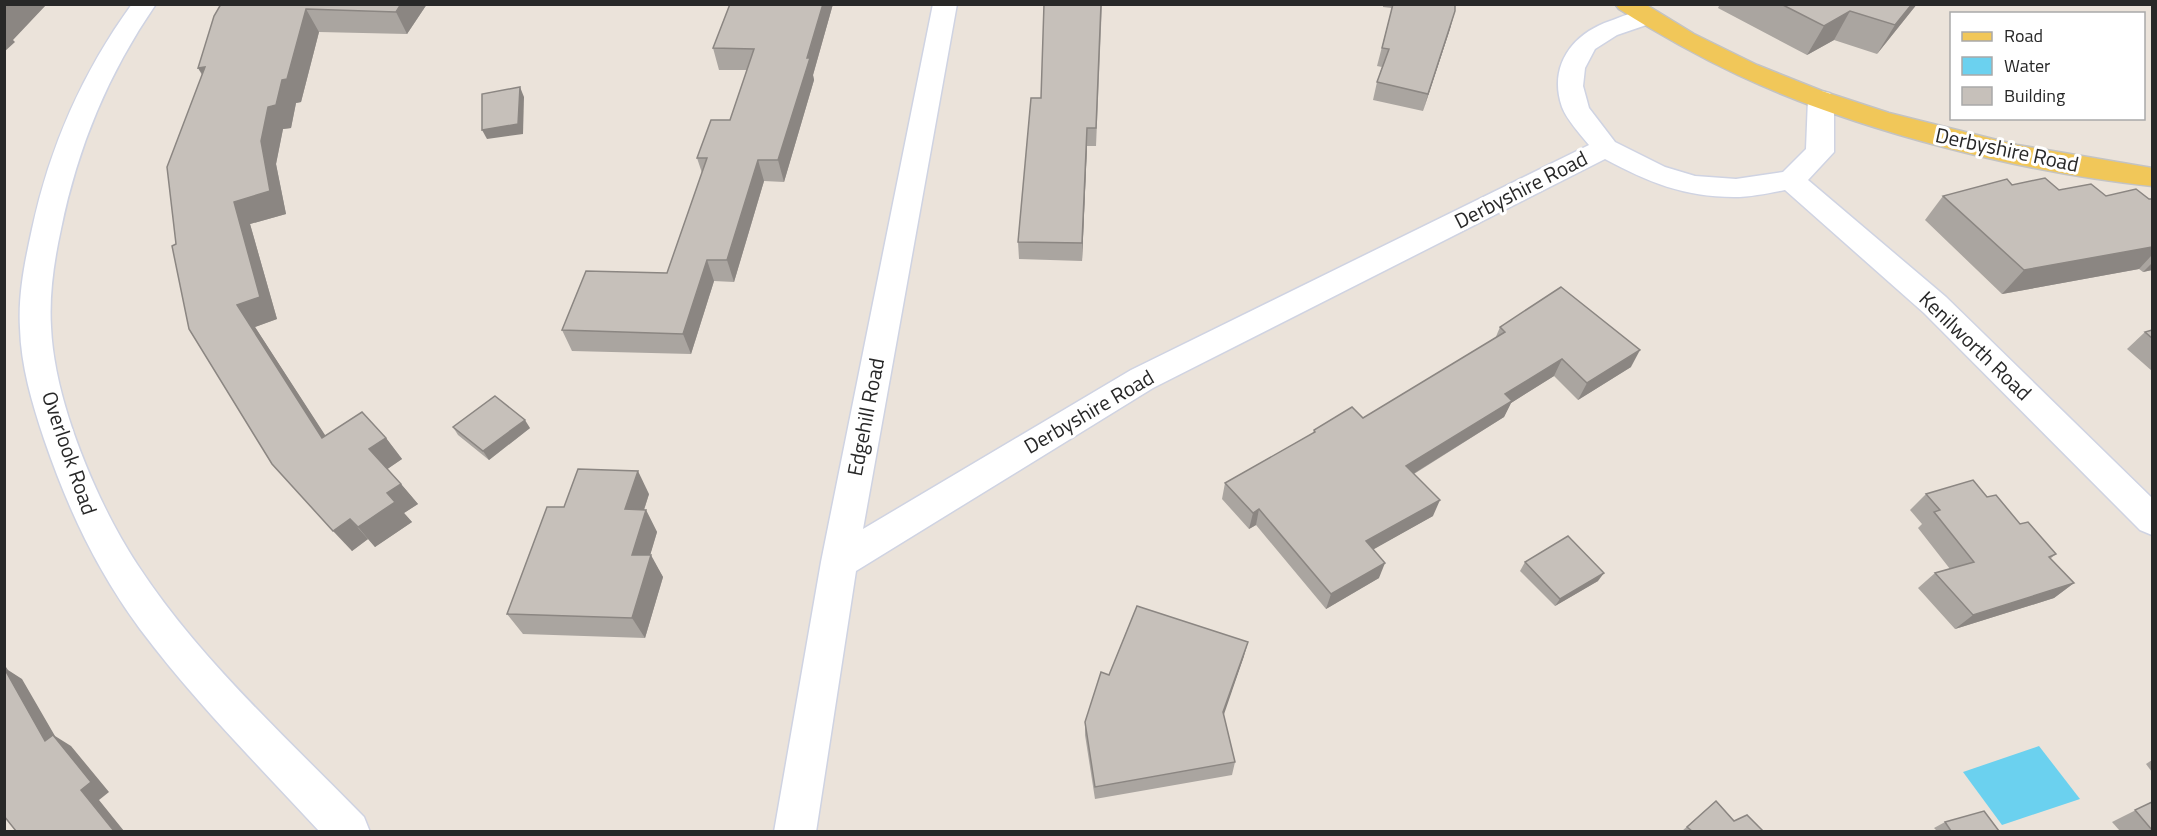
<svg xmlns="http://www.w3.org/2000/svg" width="2157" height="836" font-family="'Titillium Web',sans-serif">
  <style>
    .water { fill: #6bd1ef }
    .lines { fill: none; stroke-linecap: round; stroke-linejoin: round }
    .minor-casing { stroke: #cfd3e2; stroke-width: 3 }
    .major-casing { stroke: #c3c3c3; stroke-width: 3 }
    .minor { fill: #fff; fill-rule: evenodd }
    .major { fill: #f1c759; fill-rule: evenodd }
    .wall { fill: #aaa5a0 }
    .shaded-wall { fill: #8b8682 }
    .building { fill: #c6c0ba; stroke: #8b8682; stroke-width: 1.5 }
    .labels { text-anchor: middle; stroke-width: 6; stroke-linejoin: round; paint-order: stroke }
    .street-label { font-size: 21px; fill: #282828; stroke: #fff }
  </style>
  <rect width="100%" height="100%" fill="#ebe3da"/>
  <path class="water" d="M2039 746 2080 799 2002 825 1963 772Z"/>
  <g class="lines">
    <defs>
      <g id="minor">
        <path d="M132 4H156C108 74 78 146 61 229 54 261 49 294 51 327 54 401 97 503 137 564 199 659 286 737 364 817L370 832H320C258 765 194 701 140 629 96 569 68 509 44 439 32 403 21 366 20 328 18 294 25 261 32 229 50 146 82 73 132 4Z"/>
        <path d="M933 4H957L863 529 1131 370 1589 145C1580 134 1567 120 1562 107 1548 66 1572 34 1610 21 1624 16 1639 8 1655 12L1658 17 1655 22 1617 35 1595 49 1585 68 1583 86 1589 108 1615 142 1665 167 1695 176 1736 179 1783 172 1806 149 1808 99 1812 93 1821 91 1830 93 1834 99V152L1808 180 1946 297 2152 498V535L2140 530 1924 313 1785 190C1769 193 1751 197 1734 197 1684 197 1648 182 1605 159L1153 388 856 571 816 832H774L821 562Z"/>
      </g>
      <path id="major" d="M1615 4H1645L1694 34 1757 65 1822 91 1889 113 2017 145 2152 168V186C2020 172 1858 131 1738 75 1696 55 1657 33 1619 9Z"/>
    </defs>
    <use href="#minor" class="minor-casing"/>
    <use href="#major" class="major-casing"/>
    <use href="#minor" class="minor"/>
    <use href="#major" class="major"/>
  </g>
  <g class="wall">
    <path d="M221 4H427L407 34 319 32 301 102 296 103 291 128 283 129 276 164 286 214 250 224 277 319 255 327 325 436 386 438 402 459 387 469 401 484 418 504 404 513 412 522 375 547 368 539 352 551 176 244 202 75 198 68Z"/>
    <path d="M428 4H557L556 6Z"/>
    <path d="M730 4H833L813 75 814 80 784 182 764 181 734 282 714 281 691 354 572 351 562 330 667 273 702 173 697 158 730 120 747 70H719L713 48Z"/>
    <path d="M1102 4 1096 146H1087L1082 261 1019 259 1018 242 1041 98Z"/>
    <path d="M1383 4H1455L1450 29 1423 111 1373 100 1377 82 1382 67 1377 66 1392 8 1383 7Z"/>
    <path d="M1720 4H1917L1877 54 1834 40 1807 55 1718 8Z"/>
    <path d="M2012 185 2106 196 2149 199H2152V270L2143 272 2139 269 2002 294 1925 220 1943 196Z"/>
    <path d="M1500 327 1631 367 1578 400 1554 376 1511 403 1504 417 1414 474 1433 516 1373 549 1379 578 1326 609 1256 525 1249 529 1222 499 1225 483 1313 433 1314 430 1363 418 1495 339Z"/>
    <path d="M2152 330V371L2127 349 2145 332Z"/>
    <path d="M453 427 530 428 489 460 458 435Z"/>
    <path d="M649 494 644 510H646L657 532 650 555 663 577 645 638 523 634 507 614 564 507Z"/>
    <path d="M1926 494 1987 497 2056 554 2050 559 2074 583 2054 598 1955 629 1918 588 1935 573 1950 569 1918 528 1922 524 1910 510Z"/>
    <path d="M1525 562 1598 581 1555 606 1520 571Z"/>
    <path d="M1244 656 1223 715 1235 762 1232 775 1095 799 1085 735V722L1109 675Z"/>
    <path d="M2152 760V772L2146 764Z"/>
    <path d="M1716 801 1734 821 1763 831H1682Z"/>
    <path d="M2152 802V831H2120L2112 822Z"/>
    <path d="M1945 822 1999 831H1937L1934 828Z"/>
  </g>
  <g class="shaded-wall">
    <path d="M4 4H47L13 40 15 42 4 52Z"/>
    <path d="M401 4H427L407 34 396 12Z"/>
    <path d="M823 4H833L813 75 814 80 784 182 778 160Z"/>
    <path d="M1912 4H1917L1877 54 1895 25Z"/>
    <path d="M306 9 319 32 301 102 296 103 291 128 283 129 276 164 286 214 250 224 277 319 255 327 340 458 322 438 237 305 234 202 261 141 268 107 282 80Z"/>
    <path d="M1455 11 1450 29 1423 111 1428 94Z"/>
    <path d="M1850 11 1834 40 1807 55 1824 26Z"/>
    <path d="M205 67 213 90 198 68Z"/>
    <path d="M520 87 524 97 523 134 487 139 482 130Z"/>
    <path d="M1087 128V146L1082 261V243Z"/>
    <path d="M758 160 764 181 734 282 727 260Z"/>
    <path d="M2152 247V255L2139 269 2002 294 2024 270Z"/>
    <path d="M707 260 714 281 691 354 683 334Z"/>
    <path d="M2152 263V270L2143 272Z"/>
    <path d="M1640 350 1631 367 1578 400 1587 383Z"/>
    <path d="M1562 359 1554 376 1511 403 1504 417 1400 482 1406 466 1505 394Z"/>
    <path d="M525 420 530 428 489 460 483 451Z"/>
    <path d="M386 438 402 459 386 470 369 449Z"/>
    <path d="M638 471 649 494 637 531 625 509Z"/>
    <path d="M401 484 418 504 404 513 412 522 375 547 358 527 387 493Z"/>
    <path d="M1440 500 1433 516 1360 557 1366 541Z"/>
    <path d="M1259 509 1256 525 1249 529 1253 513Z"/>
    <path d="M646 510 657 532 644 576 632 555Z"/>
    <path d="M350 519 368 539 352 551 333 531Z"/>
    <path d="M651 555 663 577 645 638 632 618Z"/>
    <path d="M1385 563 1379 578 1326 609 1331 594Z"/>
    <path d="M1604 573 1598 581 1555 606 1560 599Z"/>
    <path d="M2074 583 2054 598 1955 629 1973 615Z"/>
    <path d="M1248 642 1244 656 1220 726 1223 712Z"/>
    <path d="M4 664 8 670 22 679 55 736 71 746 109 792 99 800 124 831H114L81 790 45 741 4 676Z"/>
  </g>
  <g class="building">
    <path d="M221 4H401L396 12 306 9 287 79 282 80 276 105 268 107 261 141 270 191 234 202 260 297 237 305 322 438 362 412 386 438 369 449 401 484 387 493 395 502 358 527 350 519 333 531 272 464 189 329 172 246 176 244 167 167 205 67 198 68 214 16Z"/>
    <path d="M730 4H823L807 58H810L778 160H758L727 260H707L683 334 562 330 586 271 667 273 707 158H697L711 120H730L754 49 713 48Z"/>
    <path d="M1044 4H1101L1096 128H1087L1082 243 1018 242 1031 98H1041Z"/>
    <path d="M1393 4H1455V11L1428 94 1377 82 1389 49 1382 48Z"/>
    <path d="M1781 4H1912L1895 25 1850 11 1824 26Z"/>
    <path d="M520 87 518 124 482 130V94Z"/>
    <path d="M2045 178 2059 190 2091 184 2106 196 2136 189 2149 199H2152V247L2024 270 1943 196 2007 179 2012 185Z"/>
    <path d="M1561 287 1640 350 1587 383 1562 359 1505 394 1512 401 1406 466 1440 500 1366 541 1385 563 1331 594 1259 509 1253 513 1225 483 1315 432 1314 430 1352 407 1363 418 1505 332 1500 327Z"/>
    <path d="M2152 330V338L2145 332Z"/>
    <path d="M495 396 525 420 483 451 453 427Z"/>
    <path d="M578 469 638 471 625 509 646 510 632 555H651L632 618 507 614 547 507H564Z"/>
    <path d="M1973 480 1987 497 1996 495 2020 524 2028 522 2056 554 2049 557 2074 583 1973 615 1935 573 1974 562 1934 512 1940 510 1926 494Z"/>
    <path d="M1568 536 1604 573 1560 599 1525 562Z"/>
    <path d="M1137 606 1248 642 1223 712 1235 762 1095 787 1085 722 1101 672 1109 675Z"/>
    <path d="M4 668 45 741 53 735 91 782 81 790 114 831H16L4 816Z"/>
    <path d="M1716 801 1734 821 1747 815 1763 831H1692L1687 827Z"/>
    <path d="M2152 802V830L2135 810Z"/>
    <path d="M1984 811 1999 831H1951L1945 822Z"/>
  </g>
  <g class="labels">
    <g class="street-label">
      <text transform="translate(2007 150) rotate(12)" y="7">Derbyshire Road</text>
      <text transform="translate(1521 190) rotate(-27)" y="7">Derbyshire Road</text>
      <text transform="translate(1975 346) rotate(44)" y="7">Kenilworth Road</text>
      <text transform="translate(1089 412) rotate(-30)" y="7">Derbyshire Road</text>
      <text transform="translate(866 417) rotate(-79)" y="7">Edgehill Road</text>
      <text transform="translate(69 453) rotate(71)" y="7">Overlook Road</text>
    </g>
  </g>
  <rect width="2157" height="836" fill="none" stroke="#282828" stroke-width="12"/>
  <rect x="1950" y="12" width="195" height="108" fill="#ffffff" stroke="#a9a9a9" stroke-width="1.5"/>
  <rect x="1962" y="32" width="30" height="9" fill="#f1c759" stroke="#a9a9a9" stroke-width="1.5"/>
  <text x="2004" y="42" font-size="18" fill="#282828">Road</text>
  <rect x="1962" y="57" width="30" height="18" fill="#6bd1ef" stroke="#a9a9a9" stroke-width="1.5"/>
  <text x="2004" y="72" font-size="18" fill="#282828">Water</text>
  <rect x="1962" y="87" width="30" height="18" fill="#c6c0ba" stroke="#a9a9a9" stroke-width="1.5"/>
  <text x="2004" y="102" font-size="18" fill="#282828">Building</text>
</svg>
